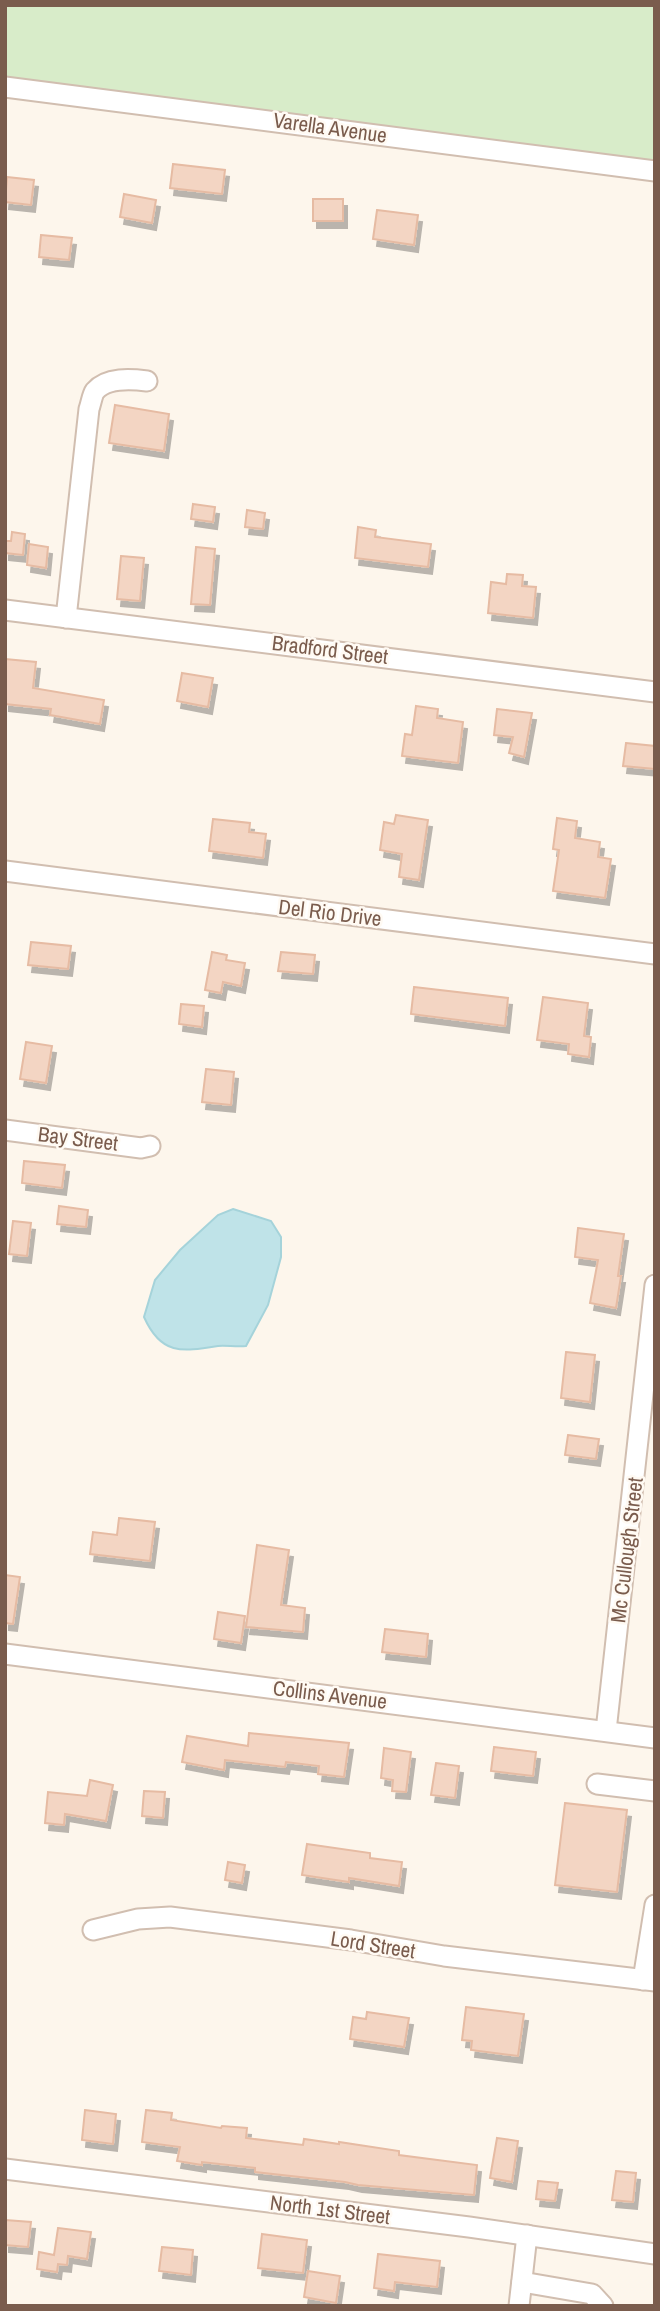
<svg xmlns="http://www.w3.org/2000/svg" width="660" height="2311" font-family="'Archivo Narrow',sans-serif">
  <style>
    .green { fill: #d8ecc9 }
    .water { fill: #bfe3e8; stroke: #a5d3da; stroke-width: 2 }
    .building { fill: #f3d5c3; stroke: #e6bba3; stroke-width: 2; filter: url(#shadow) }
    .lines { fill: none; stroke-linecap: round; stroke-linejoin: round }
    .minor-casing { stroke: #d1beb0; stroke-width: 23 }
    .minor { stroke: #fff; stroke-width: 19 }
    .labels { text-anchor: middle; stroke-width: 5; stroke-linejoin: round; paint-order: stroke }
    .street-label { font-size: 21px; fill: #7a5c4d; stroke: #fffaf3 }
  </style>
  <defs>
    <filter id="shadow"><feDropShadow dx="4" dy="7" stdDeviation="0" flood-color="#0004"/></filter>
  </defs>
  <rect width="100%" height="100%" fill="#fdf6ec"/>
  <path class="green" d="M5 5H655V162L5 78Z"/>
  <path class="water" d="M233 1209 271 1221 281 1237V1257L268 1305 246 1346C237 1347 224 1345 218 1346 181 1352 161 1355 144 1317L155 1280 180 1250 218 1215Z"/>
  <g class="building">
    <path d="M173 164 225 170 222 194 170 188Z"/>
    <path d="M7 177 34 180 31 205 5 202Z"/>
    <path d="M124 194 156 200 152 223 120 217Z"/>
    <rect x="313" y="199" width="30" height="22"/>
    <path d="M377 210 418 215 414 245 373 239Z"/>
    <path d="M41 235 72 238 69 260 39 257Z"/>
    <path d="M115 405 169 414 164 451 109 443Z"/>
    <path d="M193 504 215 507 213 522 191 519Z"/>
    <path d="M247 510 265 513 263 529 245 527Z"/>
    <path d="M358 527 376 530 375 537 431 544 428 567 355 558Z"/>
    <path d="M12 532 25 534 23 555 5 553V541H11Z"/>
    <path d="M29 544 48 547 46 568 27 565Z"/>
    <path d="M196 547 215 549 210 605 191 604Z"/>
    <path d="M121 556 144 558 140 601 117 599Z"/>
    <path d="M507 574 523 575 522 586 536 587 533 618 488 613 491 582 506 584Z"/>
    <path d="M5 659 36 662 33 688 104 700 100 724 50 715 51 709 5 704Z"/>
    <path d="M182 673 213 678 208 707 177 701Z"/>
    <path d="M416 706 438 709 437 718 463 722 458 763 402 756 405 734 412 735Z"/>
    <path d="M497 709 532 713 524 757 509 753 513 737 494 735Z"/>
    <path d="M626 743 655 746V769L623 766Z"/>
    <path d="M396 815 428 820 419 880 399 877 402 854 380 850 384 822 394 824Z"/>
    <path d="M557 818 577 821 575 838 600 842 598 857 611 859 605 898 553 891 559 850 553 849Z"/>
    <path d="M213 819 250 823 249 832 266 834 263 858 209 851Z"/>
    <path d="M31 942 71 946 68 969 28 965Z"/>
    <path d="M212 952 227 955 226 960 245 963 241 986 223 982 221 993 205 990Z"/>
    <path d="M281 952 315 955 313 974 278 971Z"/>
    <path d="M414 987 508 998 505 1026 411 1014Z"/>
    <path d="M543 997 588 1003 584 1036 591 1037 589 1057 568 1054 569 1044 537 1040Z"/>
    <path d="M181 1004 204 1006 202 1027 179 1024Z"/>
    <path d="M26 1042 52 1046 46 1083 20 1079Z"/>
    <path d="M206 1069 234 1072 231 1105 202 1102Z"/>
    <path d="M24 1161 65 1165 62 1188 22 1183Z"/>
    <path d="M59 1206 88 1210 86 1227 57 1224Z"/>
    <path d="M13 1221 31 1223 27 1256 9 1254Z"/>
    <path d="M578 1228 624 1234 618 1276H621L616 1308 590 1303 598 1260 575 1257Z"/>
    <path d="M566 1352 595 1355 590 1402 561 1398Z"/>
    <path d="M568 1435 599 1439 596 1459 565 1455Z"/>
    <path d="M119 1518 155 1522 150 1561 90 1554 93 1532 117 1535Z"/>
    <path d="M257 1545 289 1550 281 1605 305 1608 303 1632 246 1627Z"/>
    <path d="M5 1575 20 1577 13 1624 5 1623Z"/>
    <path d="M218 1612 245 1616 241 1643 214 1639Z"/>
    <path d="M385 1629 428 1634 426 1657 382 1652Z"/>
    <path d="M249 1733 349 1743 344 1777 318 1774 319 1766 286 1762 285 1767 225 1760 224 1770 182 1762 187 1736 248 1746Z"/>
    <path d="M494 1747 536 1752 533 1776 491 1771Z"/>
    <path d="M384 1748 411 1752 406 1792 392 1791 393 1780 381 1778Z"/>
    <path d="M436 1763 459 1766 455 1798 431 1795Z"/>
    <path d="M90 1780 113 1785 106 1821 65 1814 64 1825 45 1823 48 1792 87 1796Z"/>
    <path d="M144 1791 165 1792 163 1818 142 1816Z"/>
    <path d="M565 1803 627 1810 617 1892 555 1885Z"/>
    <path d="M307 1844 370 1853V1858L402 1862 399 1886 349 1878V1882L302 1875Z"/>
    <path d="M228 1862 245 1865 242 1883 225 1880Z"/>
    <path d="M466 2007 524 2014 518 2056 471 2050 472 2041 462 2040Z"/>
    <path d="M367 2012 409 2018 404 2047 350 2039 353 2017 366 2019Z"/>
    <path d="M85 2110 116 2114 113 2144 82 2140Z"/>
    <path d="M146 2110 172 2113 171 2120 221 2128 222 2126 247 2128 246 2138 303 2145 304 2139 339 2144V2142L399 2151V2155L477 2165 474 2195 358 2185 345 2182 255 2172V2168L202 2162V2165L177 2161 180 2147 142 2142Z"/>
    <path d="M497 2138 518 2141 512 2182 490 2178Z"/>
    <path d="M616 2171 636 2173 633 2202 612 2200Z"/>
    <path d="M538 2181 558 2183 555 2201 536 2199Z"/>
    <path d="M5 2220 31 2222 28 2247 5 2245Z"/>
    <path d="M58 2228 91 2232 87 2259 68 2256 67 2265 58 2264 57 2272 37 2269 39 2252 54 2255Z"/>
    <path d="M262 2234 307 2240 303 2273 258 2268Z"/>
    <path d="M162 2247 193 2250 191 2275 159 2271Z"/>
    <path d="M378 2254 440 2261 437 2287 395 2282 394 2291 374 2288Z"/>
    <path d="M308 2271 340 2276 336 2303 304 2297Z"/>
  </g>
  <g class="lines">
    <defs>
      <g id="minor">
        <path d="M5 87 655 171"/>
        <path d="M5 610 655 692"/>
        <path d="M66 618 89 409C91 404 92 395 95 391 107 377 131 379 147 381"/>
        <path d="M5 871 655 954"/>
        <path d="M5 1130 141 1148 150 1146"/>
        <path d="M5 1654 655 1738"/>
        <path d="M606 1731 655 1285"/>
        <path d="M597 1784 655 1791"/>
        <path d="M93 1930 138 1919 170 1917 351 1940 444 1956 655 1981"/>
        <path d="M643 1980 655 1905"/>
        <path d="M5 2169 469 2227 655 2254"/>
        <path d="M522 2282 592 2294 603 2306"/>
        <path d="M519 2306 527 2235"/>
      </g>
    </defs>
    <use href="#minor" class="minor-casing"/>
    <use href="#minor" class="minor"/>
  </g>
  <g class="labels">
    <g class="street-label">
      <text transform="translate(330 128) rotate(8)" y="7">Varella Avenue</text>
      <text transform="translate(330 650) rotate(7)" y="7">Bradford Street</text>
      <text transform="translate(330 913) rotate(7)" y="7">Del Rio Drive</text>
      <text transform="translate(78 1139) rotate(7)" y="7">Bay Street</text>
      <text transform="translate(627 1550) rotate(-83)" y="7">Mc Cullough Street</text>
      <text transform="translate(330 1695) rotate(7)" y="7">Collins Avenue</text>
      <text transform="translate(373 1945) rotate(9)" y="7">Lord Street</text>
      <text transform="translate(330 2210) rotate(7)" y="7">North 1st Street</text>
    </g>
  </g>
  <rect width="660" height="2311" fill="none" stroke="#7a5c4d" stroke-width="14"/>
</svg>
